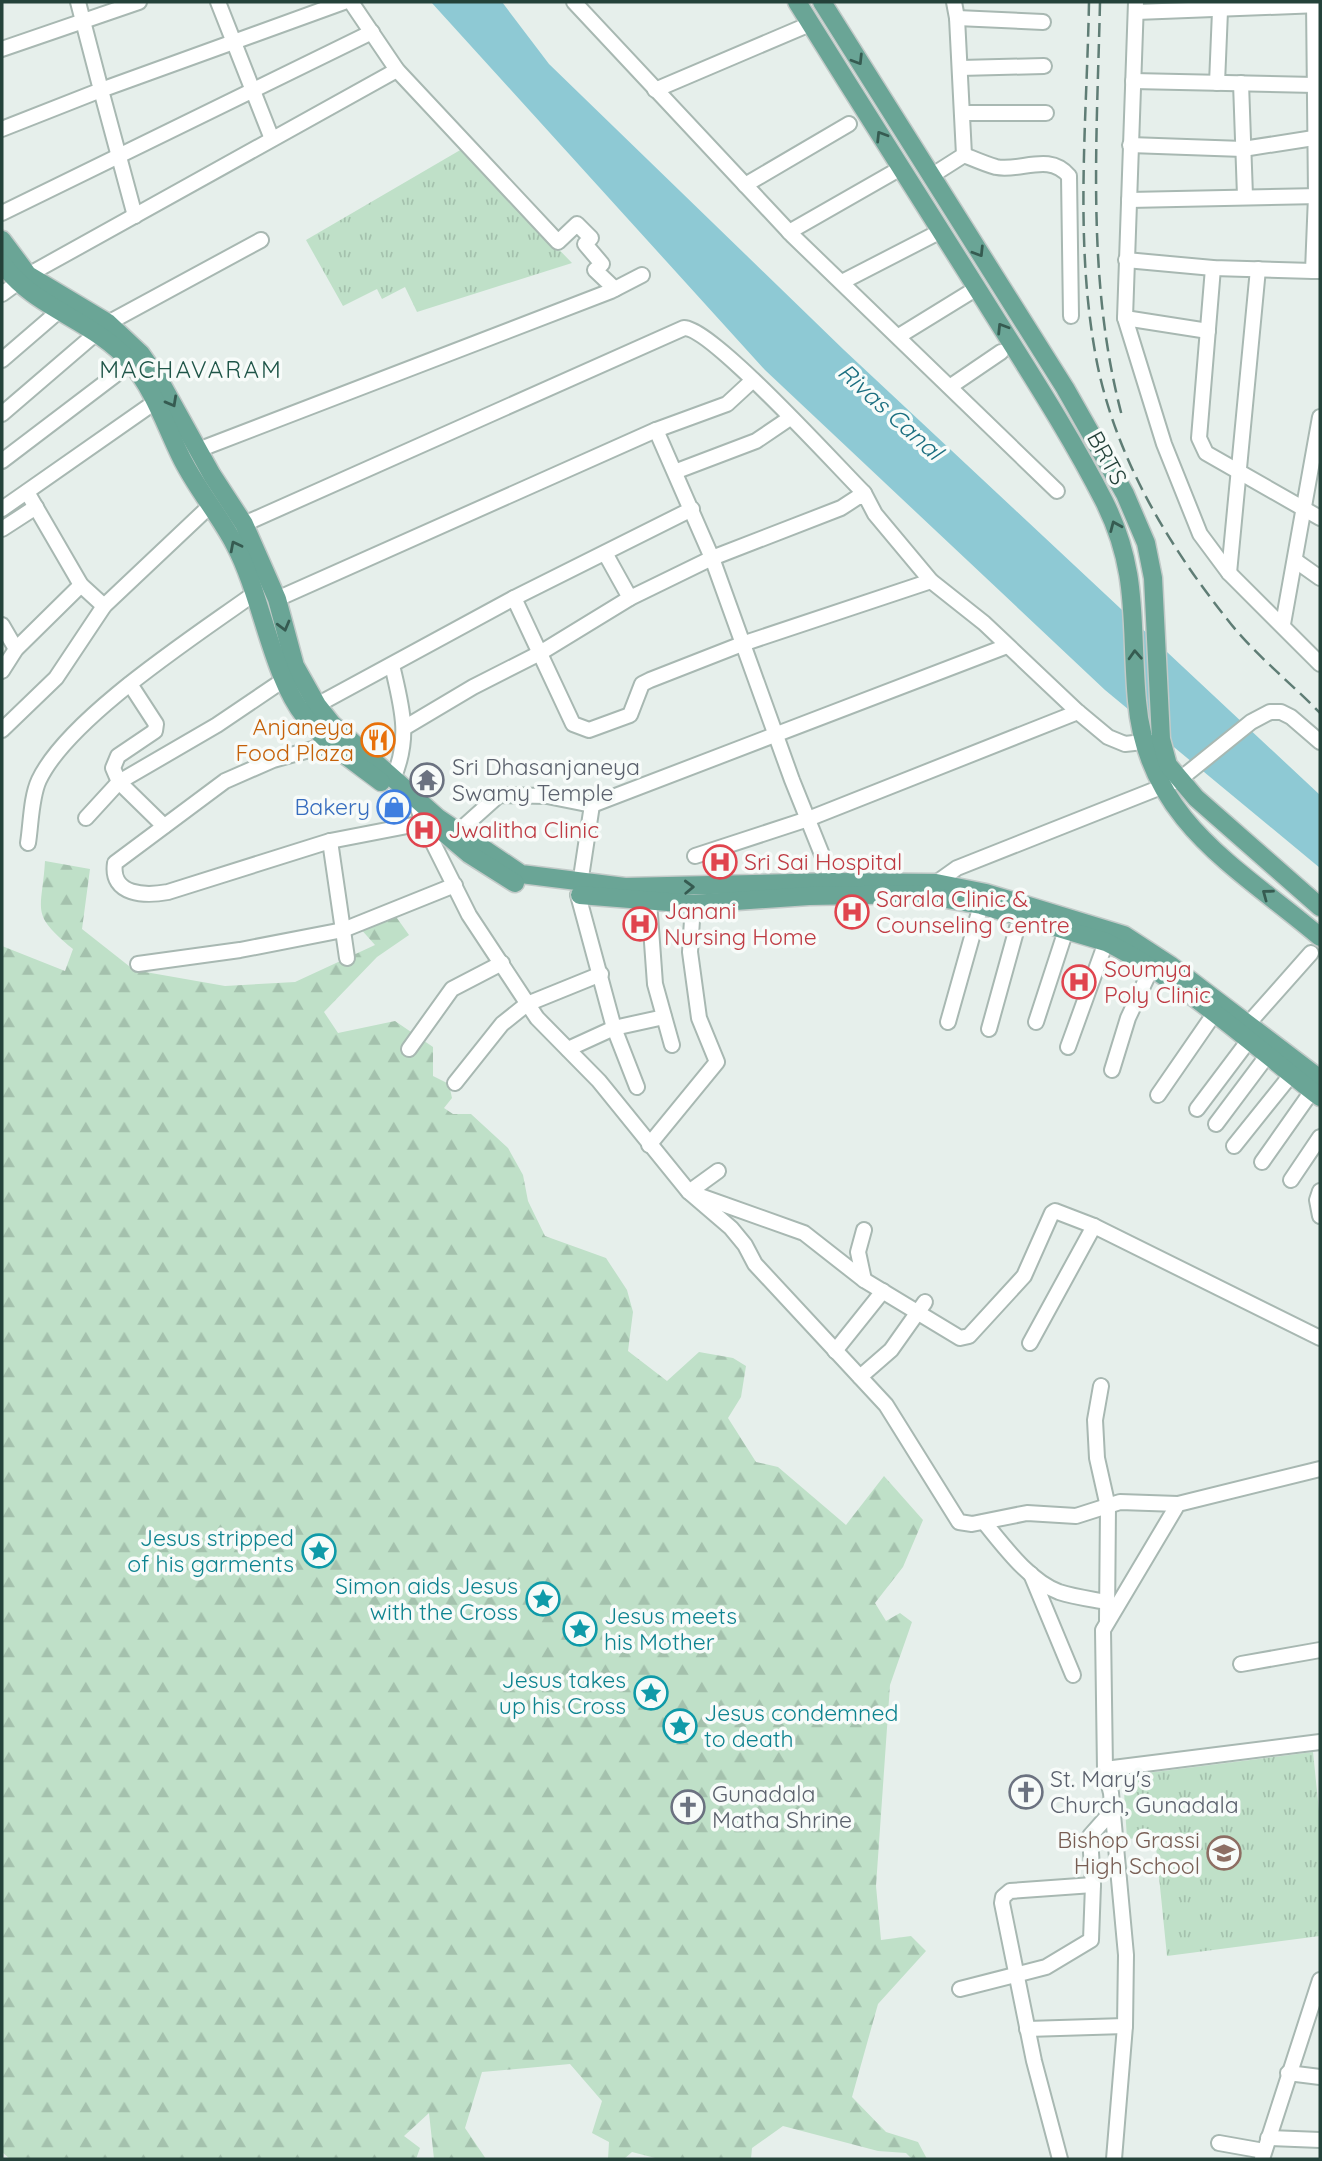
<svg xmlns="http://www.w3.org/2000/svg" width="1322" height="2161" font-family="Quicksand,sans-serif">
  <style>
    .forest { fill: url(#forest-firs) }
    .park { fill: url(#park-tufts) }
    .water { fill: #8ec9d4 }
    .lines { fill: none; stroke-linecap: round; stroke-linejoin: round }
    .minor-casing { stroke: #a8b8b2; stroke-width: 18 }
    .major-casing { stroke: #c2cac8; stroke-width: 21 }
    .minor { stroke: #fff; stroke-width: 14 }
    .major { stroke: #6aa596; stroke-width: 18 }
    .rail { stroke: #5f7d75; stroke-width: 2.5; stroke-dasharray: 14 7; stroke-linecap: butt }
    .oneway { stroke: #365b51 }
    .labels { text-anchor: middle; stroke-width: 7; stroke-linejoin: round; paint-order: stroke }
    .street-label { font-size: 23px; fill: #24423a; stroke: #f7fbf9 }
    .food-label { font-size: 23px; fill: #c56008; stroke: #f7fbf9; text-anchor: end }
    .worship-label { font-size: 23px; fill: #5b616d; stroke: #f7fbf9; text-anchor: start }
    .shop-label { font-size: 23px; fill: #366cbe; stroke: #f7fbf9; text-anchor: end }
    .health-label { font-size: 23px; fill: #be3a42; stroke: #f7fbf9; text-anchor: start }
    .culture-label { font-size: 23px; fill: #0d838f; stroke: #f7fbf9; text-anchor: end }
    .education-label { font-size: 23px; fill: #785e54; stroke: #f7fbf9; text-anchor: end }
    .neighbourhood-label { font-size: 24px; letter-spacing: 2px; fill: #1f5548; stroke: #f7fbf9 }
    .water-label { font-size: 24px; font-style: italic; fill: #1c6f80; stroke: #f7fbf9 }
  </style>
  <defs>
    <pattern id="forest-firs" width="22" height="20" patternUnits="userSpaceOnUse" patternTransform="scale(1.75)"><rect width="22" height="20" fill="#bfe0c8"/><path d="M5 1l3.5 6h-7zM16 11l3.5 6h-7z" fill="#a4c1ad"/></pattern>
    <pattern id="park-tufts" width="24" height="20" patternUnits="userSpaceOnUse" patternTransform="scale(1.75)"><rect width="24" height="20" fill="#bfe0c8"/><path d="M3 7l-1-3M5 7V3M7 7l1-3M15 17l-1-3M17 17v-4M19 17l1-3" fill="none" stroke="#a4c1ad"/></pattern>
  </defs>
  <rect width="100%" height="100%" fill="#e6efeb"/>
  <path class="forest" d="M45 861 90 869 82 929 134 970 225 986 295 982 375 945 359 927 392 911 409 935 377 957 324 1012 338 1033 395 1021 433 1047V1076L449 1084 452 1098 444 1108 453 1114H471L508 1148 523 1175 528 1201 545 1236 606 1258 627 1290 633 1312 628 1351 667 1381 699 1352 733 1358 746 1366 741 1397 728 1418 756 1462 778 1467 846 1525 884 1476 923 1520 903 1567 875 1603 886 1621 900 1613 912 1622 890 1685 876 1886 881 1940 911 1936 926 1951 878 2004 852 2097 886 2132 918 2142 927 2159H912L906 2153 878 2151 783 2126 752 2148 751 2159H659L632 2152 624 2159H608L609 2142 592 2133 602 2101 570 2064 482 2072 465 2128 486 2159H434L429 2113 404 2136 420 2148 416 2159H10L2 2152V946L65 971 73 949C29 913 42 912 45 861Z"/>
  <g class="park">
    <path d="M462 149 572 263 417 312 405 287 382 299 377 289 343 306 306 240Z"/>
    <path d="M1313 1752 1320 1821V1936L1167 1956 1155 1837 1127 1839 1123 1776Z"/>
  </g>
  <path class="water" d="M431 2H502L549 64 844 350 1320 795V868L1105 690 765 370Z"/>
  <g class="lines">
    <defs>
      <g id="minor">
        <path d="M218 2 272 139"/>
        <path d="M351 2 397 70 558 242 577 224 591 238 585 244 602 264 595 270 615 289"/>
        <path d="M574 2 793 236 1057 491"/>
        <path d="M1136 2 1125 318 1164 444 1200 534 1229 573 1320 664"/>
        <path d="M1314 2 1316 196 1313 271H1320"/>
        <path d="M1136 12 1320 5"/>
        <path d="M957 18 1043 22"/>
        <path d="M2 49 139 2"/>
        <path d="M960 68 1044 66"/>
        <path d="M1133 81 1315 85"/>
        <path d="M1217 83 1220 11"/>
        <path d="M1241 83 1245 196"/>
        <path d="M655 90 810 24"/>
        <path d="M962 113H1046"/>
        <path d="M2 129 101 90 78 2"/>
        <path d="M1130 145 1243 149 1320 137"/>
        <path d="M964 155C974 159 985 164 996 167 1021 172 1049 152 1069 176L1071 316"/>
        <path d="M931 176 964 155 957 18 954 2"/>
        <path d="M745 185 849 124"/>
        <path d="M1129 200 1320 196"/>
        <path d="M2 213 372 32"/>
        <path d="M135 216 101 90 344 2"/>
        <path d="M789 232 901 168"/>
        <path d="M1126 260 1213 268 1313 271"/>
        <path d="M1213 268 1199 438 1206 453 1320 518"/>
        <path d="M842 282 941 231"/>
        <path d="M2 294 28 275 397 70"/>
        <path d="M1125 318 1208 331"/>
        <path d="M899 336 977 288"/>
        <path d="M2 360 60 310"/>
        <path d="M951 386 1001 352"/>
        <path d="M2 414 108 323 261 240"/>
        <path d="M656 430 712 558 792 780 833 882"/>
        <path d="M198 450 611 291 642 275"/>
        <path d="M2 461 131 363"/>
        <path d="M677 471 756 441 790 418"/>
        <path d="M27 492 81 585 104 606"/>
        <path d="M2 509 155 402"/>
        <path d="M244 524 684 328C712 328 837 466 864 493"/>
        <path d="M2 529 36 507"/>
        <path d="M605 553 630 598 712 558 841 508 864 493 875 514 931 581 984 623 1078 712 1108 737 1125 744 1152 741"/>
        <path d="M1296 561 1320 578"/>
        <path d="M1229 573 1258 269"/>
        <path d="M514 598 573 724 589 730 630 715 642 684 650 680 742 644 931 581"/>
        <path d="M277 599 656 430 727 404 753 380"/>
        <path d="M1283 624 1320 417"/>
        <path d="M2 625 16 649"/>
        <path d="M392 665C402 708 411 737 393 779"/>
        <path d="M2 671 16 649 81 585"/>
        <path d="M130 684 156 724 155 731 118 756 113 768 119 782 164 826"/>
        <path d="M317 705 514 598 692 509"/>
        <path d="M404 728 473 687 540 653 630 598"/>
        <path d="M2 730 56 678 104 606 211 505"/>
        <path d="M331 744 273 760 225 781 115 863C110 896 146 896 168 892L330 841 423 823"/>
        <path d="M415 799 423 823 469 915 537 1018 599 1081 689 1192 731 1228 745 1245 755 1264 886 1405 959 1522 972 1524 1027 1513 1076 1516 1120 1502 1178 1504"/>
        <path d="M86 818 119 782 217 725 285 679"/>
        <path d="M460 830 499 795 547 796 592 805 1007 646"/>
        <path d="M330 841 347 958"/>
        <path d="M28 843C31 824 31 797 39 780 69 717 197 635 255 593"/>
        <path d="M695 856 808 819 1078 712"/>
        <path d="M936 883 957 868 1179 780 1251 722 1270 712H1281L1291 717 1320 742"/>
        <path d="M580 884 592 805"/>
        <path d="M578 895 614 1028 637 1087"/>
        <path d="M649 901 655 984 672 1045"/>
        <path d="M138 964 240 950 343 930 455 885"/>
        <path d="M948 1022 981 905"/>
        <path d="M1036 1022 1066 930"/>
        <path d="M1248 1024 1311 953"/>
        <path d="M989 1029 1020 917"/>
        <path d="M1068 1047 1106 942"/>
        <path d="M409 1049 452 989 502 963"/>
        <path d="M568 1049 614 1028 664 1017"/>
        <path d="M1112 1070 1128 1018 1151 969"/>
        <path d="M455 1083 502 1024 527 1004 601 974"/>
        <path d="M1158 1095 1214 1014"/>
        <path d="M1197 1109 1249 1040"/>
        <path d="M1216 1124 1267 1056"/>
        <path d="M649 1145 717 1062 699 1018 690 952 693 904"/>
        <path d="M1234 1146 1291 1075"/>
        <path d="M1262 1162 1312 1091"/>
        <path d="M718 1171 689 1192 804 1233 864 1280 960 1338 969 1336 1024 1276 1052 1213 1055 1211 1094 1226 1320 1338"/>
        <path d="M1291 1180 1320 1137"/>
        <path d="M1320 1191 1317 1200 1320 1216"/>
        <path d="M864 1230 858 1252 864 1280"/>
        <path d="M1030 1343 1094 1226"/>
        <path d="M835 1351 883 1291"/>
        <path d="M860 1377 891 1350 925 1302"/>
        <path d="M1101 1386 1095 1420 1097 1458 1108 1507 1107 1620"/>
        <path d="M984 1522C1003 1545 1029 1581 1059 1592 1074 1597 1091 1599 1107 1602"/>
        <path d="M1031 1574 1073 1675"/>
        <path d="M1241 1664 1320 1650"/>
        <path d="M1105 1769 1320 1742"/>
        <path d="M960 1989 1046 1967 1091 1940 1093 1885 1090 1836 1113 1810"/>
        <path d="M1027 2029 1125 2026"/>
        <path d="M1288 2073 1320 2077"/>
        <path d="M1268 2138 1320 2140"/>
        <path d="M1219 2143 1264 2151"/>
        <path d="M1060 2159 1034 2061 1002 1903 1003 1897 1010 1891 1093 1885"/>
        <path d="M1114 2159 1125 2026 1126 1955 1111 1793 1105 1769 1103 1630 1178 1504 1320 1469"/>
        <path d="M1262 2159 1320 1980"/>
      </g>
      <g id="major">
        <path d="M797 2C859 102 922 201 985 301 1026 367 1069 432 1104 501 1140 573 1130 624 1137 701 1147 821 1239 868 1320 937"/>
        <path d="M822 2 1065 388 1125 494 1146 543 1153 578 1161 739 1168 765 1196 798 1320 907"/>
        <path d="M2 240 28 275 108 323 141 354 161 383 212 475 244 524 277 599 295 666 317 705 332 724 438 818 521 874 625 887 833 882 936 883 986 893 1124 935 1170 965 1320 1079"/>
        <path d="M2 263C33 308 94 320 130 362 153 388 165 424 180 455 195 487 219 514 235 545 262 596 271 674 305 717 325 743 355 762 381 782"/>
        <path d="M436 826 469 854 515 883"/>
        <path d="M580 895 693 904 809 896 917 894 981 905 1106 942C1181 979 1254 1046 1320 1097"/>
      </g>
    </defs>
    <use href="#minor" class="minor-casing"/>
    <use href="#major" class="major-casing"/>
    <use href="#minor" class="minor"/>
    <use href="#major" class="major"/>
    <g class="rail">
      <path d="M1089 2C1087 115 1075 233 1094 346 1110 447 1164 540 1227 619 1253 653 1290 682 1320 713"/>
      <path d="M1100 2C1097 141 1086 281 1122 416"/>
    </g>
  </g>
  <defs><path id="oneway-chevron" d="M-2-3.5L2.5 0L-2 3.5" fill="none" stroke-width="1.6" stroke-linecap="round" stroke-linejoin="round" transform="scale(1.75)"/></defs>
  <g class="oneway">
    <use href="#oneway-chevron" transform="translate(858 60) rotate(58)"/>
    <use href="#oneway-chevron" transform="translate(881 136) rotate(-122)"/>
    <use href="#oneway-chevron" transform="translate(979 252) rotate(58)"/>
    <use href="#oneway-chevron" transform="translate(1002 328) rotate(-122)"/>
    <use href="#oneway-chevron" transform="translate(172 402) rotate(61)"/>
    <use href="#oneway-chevron" transform="translate(1115 526) rotate(-113)"/>
    <use href="#oneway-chevron" transform="translate(235 546) rotate(-117)"/>
    <use href="#oneway-chevron" transform="translate(284 626) rotate(75)"/>
    <use href="#oneway-chevron" transform="translate(1135 655) rotate(-93)"/>
    <use href="#oneway-chevron" transform="translate(689 887) rotate(-2)"/>
    <use href="#oneway-chevron" transform="translate(1267 894) rotate(-143)"/>
  </g>
  <defs>
    <symbol id="restaurant-ring" viewBox="-11 -11 22 22"><circle r="9.5" fill="#f7fbf9" stroke="#e8710a" stroke-width="1.5"/><path d="M-5-6h1v4h1v-4h1v4h1v-4h1v5L-1.5 .5V6h-2V.5L-5-1ZM5-6V6H3V1.5H1.5Q1.5-4 5-6Z" fill="#e8710a"/></symbol>
    <symbol id="temple-ring" viewBox="-11 -11 22 22"><circle r="9.5" fill="#f7fbf9" stroke="#6b7280" stroke-width="1.5"/><path d="M0-6L5-2H3V0L6.5 2.5H4V6H1.5V3h-3V6H-4V2.5H-6.5L-3 0V-2H-5Z" fill="#6b7280"/></symbol>
    <symbol id="shop-ring" viewBox="-11 -11 22 22"><circle r="9.5" fill="#f7fbf9" stroke="#3f7fe0" stroke-width="1.5"/><path d="M-5-2.5h2.3a2.7 3.5 0 0 1 5.4 0H5L5.5 6h-11ZM-1.5-2.5h3a1.5 2.3 0 0 0-3 0Z" fill="#3f7fe0"/></symbol>
    <symbol id="hospital-ring" viewBox="-11 -11 22 22"><circle r="9.5" fill="#f7fbf9" stroke="#e0444e" stroke-width="1.5"/><path d="M-5-5h3v3.5h4V-5h3V5h-3V1.5h-4V5h-3Z" fill="#e0444e"/></symbol>
    <symbol id="sight-ring" viewBox="-11 -11 22 22"><circle r="9.5" fill="#f7fbf9" stroke="#0f9aa8" stroke-width="1.5"/><path d="M0-6L1.8-2.2L6-1.7L2.9 1.2L3.7 5.4L0 3.3L-3.7 5.4L-2.9 1.2L-6-1.7L-1.8-2.2Z" fill="#0f9aa8"/></symbol>
    <symbol id="church-ring" viewBox="-11 -11 22 22"><circle r="9.5" fill="#f7fbf9" stroke="#6b7280" stroke-width="1.5"/><path d="M-1.2-6h2.4v3.5h3.3v2.4h-3.3V6h-2.4V-.1h-3.3v-2.4h3.3Z" fill="#6b7280"/></symbol>
    <symbol id="school-ring" viewBox="-11 -11 22 22"><circle r="9.5" fill="#f7fbf9" stroke="#8d6e63" stroke-width="1.5"/><path d="M0-5L7-2L0 1L-7-2ZM-4 1L0 2.5L4 1V4Q0 6-4 4Z" fill="#8d6e63"/></symbol>
  </defs>
  <g fill-rule="evenodd">
    <use href="#restaurant-ring" x="359" y="721" width="38" height="38"/>
    <use href="#temple-ring" x="408" y="761" width="38" height="38"/>
    <use href="#shop-ring" x="375" y="788" width="38" height="38"/>
    <use href="#hospital-ring" x="405" y="811" width="38" height="38"/>
    <use href="#hospital-ring" x="701" y="843" width="38" height="38"/>
    <use href="#hospital-ring" x="833" y="893" width="38" height="38"/>
    <use href="#hospital-ring" x="621" y="905" width="38" height="38"/>
    <use href="#hospital-ring" x="1060" y="963" width="38" height="38"/>
    <use href="#sight-ring" x="300" y="1532" width="38" height="38"/>
    <use href="#sight-ring" x="524" y="1580" width="38" height="38"/>
    <use href="#sight-ring" x="561" y="1610" width="38" height="38"/>
    <use href="#sight-ring" x="632" y="1674" width="38" height="38"/>
    <use href="#sight-ring" x="661" y="1707" width="38" height="38"/>
    <use href="#church-ring" x="1007" y="1773" width="38" height="38"/>
    <use href="#church-ring" x="669" y="1788" width="38" height="38"/>
    <use href="#school-ring" x="1205" y="1834" width="38" height="38"/>
  </g>
  <g class="labels">
    <g class="street-label">
      <text transform="translate(1107 458) rotate(61)" y="8">BRTS</text>
    </g>
    <g class="food-label">
      <text x="354" y="735">Anjaneya<tspan x="354" dy="26">Food Plaza</tspan></text>
    </g>
    <g class="worship-label">
      <text x="452" y="775">Sri Dhasanjaneya<tspan x="452" dy="26">Swamy Temple</tspan></text>
      <text x="1050" y="1787">St. Mary's<tspan x="1050" dy="26">Church, Gunadala</tspan></text>
      <text x="712" y="1802">Gunadala<tspan x="712" dy="26">Matha Shrine</tspan></text>
    </g>
    <g class="shop-label">
      <text x="370" y="815">Bakery</text>
    </g>
    <g class="health-label">
      <text x="448" y="838">Jwalitha Clinic</text>
      <text x="744" y="870">Sri Sai Hospital</text>
      <text x="876" y="907">Sarala Clinic &amp;<tspan x="876" dy="26">Counseling Centre</tspan></text>
      <text x="664" y="919">Janani<tspan x="664" dy="26">Nursing Home</tspan></text>
      <text x="1104" y="977">Soumya<tspan x="1104" dy="26">Poly Clinic</tspan></text>
    </g>
    <g class="culture-label">
      <text x="294" y="1546">Jesus stripped<tspan x="294" dy="26">of his garments</tspan></text>
      <text x="518" y="1594">Simon aids Jesus<tspan x="518" dy="26">with the Cross</tspan></text>
      <text x="604" y="1624" text-anchor="start">Jesus meets<tspan x="604" dy="26">his Mother</tspan></text>
      <text x="626" y="1688">Jesus takes<tspan x="626" dy="26">up his Cross</tspan></text>
      <text x="704" y="1721" text-anchor="start">Jesus condemned<tspan x="704" dy="26">to death</tspan></text>
    </g>
    <g class="education-label">
      <text x="1200" y="1848">Bishop Grassi<tspan x="1200" dy="26">High School</tspan></text>
    </g>
    <g class="neighbourhood-label">
      <text x="191" y="378">MACHAVARAM</text>
    </g>
    <g class="water-label">
      <text transform="translate(890 412) rotate(42)" y="8">Rivas Canal</text>
    </g>
  </g>
  <rect width="1322" height="2161" fill="none" stroke="#24423a" stroke-width="7"/>
</svg>
